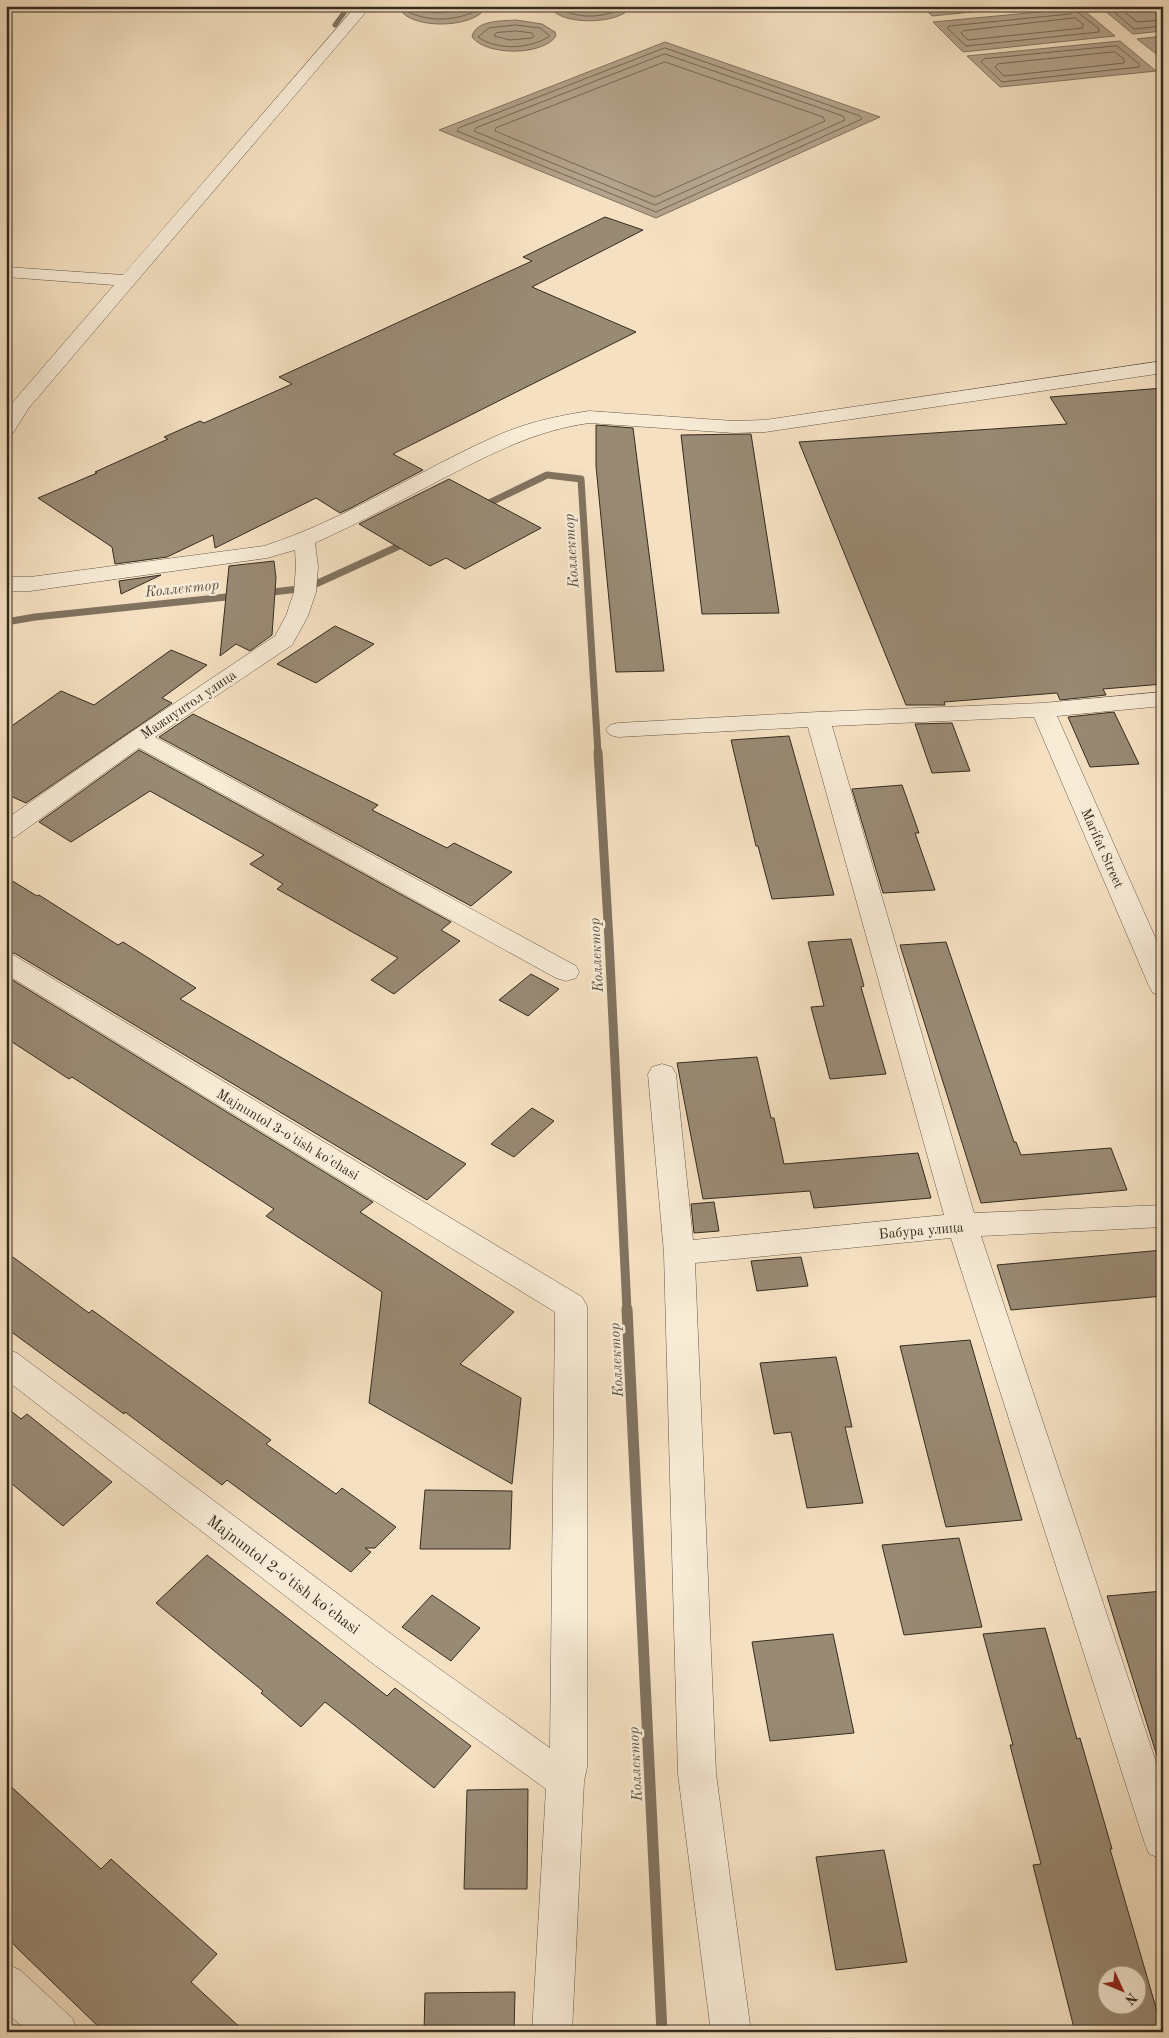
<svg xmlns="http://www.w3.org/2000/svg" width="1169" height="2038" font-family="'Old Standard TT',serif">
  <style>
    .water { fill: #b4a38b; stroke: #817360 }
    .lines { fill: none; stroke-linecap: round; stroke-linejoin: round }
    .shore { stroke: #746755; stroke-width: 1 }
    .stream-far3 { stroke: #817360; stroke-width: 5 }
    .stream-far2 { stroke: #817360; stroke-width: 7 }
    .stream-far1 { stroke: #817360; stroke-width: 9 }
    .stream { stroke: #817360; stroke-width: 11 }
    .building { fill: #998a74; stroke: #352b1f; fill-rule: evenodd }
    .street-casing { stroke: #655848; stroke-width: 1 }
    .street { fill: #f8ecd7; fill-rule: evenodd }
    .labels { text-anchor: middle; stroke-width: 4.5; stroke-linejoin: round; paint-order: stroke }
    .street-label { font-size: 14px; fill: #352b1f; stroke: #f8ecd7 }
    .water-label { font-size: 15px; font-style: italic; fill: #5b4f3f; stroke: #f8ecd7 }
    .near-street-label { font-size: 16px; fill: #352b1f; stroke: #f8ecd7 }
  </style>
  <rect width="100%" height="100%" fill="#f5e1c2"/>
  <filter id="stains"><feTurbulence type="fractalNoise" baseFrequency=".004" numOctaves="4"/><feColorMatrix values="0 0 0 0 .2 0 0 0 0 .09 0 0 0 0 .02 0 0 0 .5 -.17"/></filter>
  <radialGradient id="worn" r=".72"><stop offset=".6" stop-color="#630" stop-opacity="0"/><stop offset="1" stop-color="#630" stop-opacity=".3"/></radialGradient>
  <g class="water">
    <path d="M403 6H483L484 10C470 28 415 29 401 11Z"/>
    <path d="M550 6H631V7C620 25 557 26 550 6Z"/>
    <path d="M922 6H1032L932 16Z"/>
    <path d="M1099 6H1163V31L1133 34Z"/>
    <path d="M1081 8 1115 36 963 52 933 22Z"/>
    <path d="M516 20 542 24 555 32 556 36C543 56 486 56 472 37 475 20 502 21 516 20Z"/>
    <path d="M1163 36V59L1137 39Z"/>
    <path d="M1120 41 1156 71 1000 87 967 56Z"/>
    <path d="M665 42 880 117 656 218 439 130Z"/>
  </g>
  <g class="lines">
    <g class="shore">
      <path d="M407 6 408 12C430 22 454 21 476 11L478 6"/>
      <path d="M414 6C430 17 455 13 472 6"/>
      <path d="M555 6C575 20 606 19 626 6"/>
      <path d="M929 6 935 11 981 6"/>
      <path d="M1107 6 1134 29 1163 26"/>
      <path d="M1117 6 1137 22 1163 20"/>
      <path d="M1075 10 1099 29V32L966 46 947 28 949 26 1070 14Z"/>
      <path d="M1075 18 1083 24V28L968 40 961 33 963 31Z"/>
      <path d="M516 25 540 28 550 36C530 49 498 51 478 37L489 28Z"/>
      <path d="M516 31 532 33 534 36 532 38 510 40 494 36 496 33Z"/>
      <path d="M1117 46 1139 64V67L1002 82 981 62 984 59Z"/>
      <path d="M665 48 860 116 862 119 656 212 457 131 459 128Z"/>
      <path d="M1115 52 1124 59V63L1004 76 995 67 998 64Z"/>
      <path d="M665 54 843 116 845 120 655 205 474 131 476 128Z"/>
      <path d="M665 62 823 117 825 121 655 197 495 131 496 128Z"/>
    </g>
    <path class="stream-far3" d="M335 25 349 6"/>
    <g class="stream-far2">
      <path d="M481 507 547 475 581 479 598 753"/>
      <path d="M264 593 307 588 408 542"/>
      <path d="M6 622 35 617 236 596"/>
    </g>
    <path class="stream-far1" d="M598 752 609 940 627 1310"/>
    <path class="stream" d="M627 1309 662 2032"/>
  </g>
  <g class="building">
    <path d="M605 217 643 230 532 287 636 332 393 454 423 470 351 508 340 513 316 498 215 548 213 535 167 557 115 564 112 547 38 498 97 473 95 472 168 439 164 437 200 421 204 423 292 384 279 377 532 261 523 257Z"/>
    <path d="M1163 388V684L1103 689 1106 695 1060 700 1057 693 944 702 945 705H906L799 442 1067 424 1050 397Z"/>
    <path d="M596 425 633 428 664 671 616 672 596 466Z"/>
    <path d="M751 434 779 613 702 614 681 435Z"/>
    <path d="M449 479 541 528 465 569 446 558 430 566 359 524Z"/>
    <path d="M274 561 276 578 272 635 250 651 236 644 220 656 229 566Z"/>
    <path d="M161 575 121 594 119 581Z"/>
    <path d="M335 626 374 644 316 683 277 664Z"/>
    <path d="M171 650 207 665 162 698 172 703 26 803 6 794V730L61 691 94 705Z"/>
    <path d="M1114 712 1139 764 1090 767 1068 717Z"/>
    <path d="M193 714 378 805 372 810 447 848 454 843 512 872 471 906 159 737Z"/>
    <path d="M952 723 970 771 932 773 915 724Z"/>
    <path d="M789 736 834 895 772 899 758 846H756L731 740Z"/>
    <path d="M139 750 451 922 441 930 460 941 394 994 371 980 398 958 277 889 283 884 250 864 264 855 150 791 71 842 39 822Z"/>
    <path d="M902 785 919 833H915L935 890 883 893 852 789Z"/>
    <path d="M6 877 37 896 39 895 118 945 123 942 196 988 180 999 466 1164 427 1200 16 954 6 951Z"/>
    <path d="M851 939 864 986 861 987 886 1074 830 1079 811 1007 824 1006 808 942Z"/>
    <path d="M946 942 1014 1142H1016L1021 1155 1111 1148 1127 1190 981 1203 900 945Z"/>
    <path d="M531 974 559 989 528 1016 499 1000Z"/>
    <path d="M6 976 373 1202 360 1212 514 1312 460 1364 521 1398 512 1484 369 1403 382 1292 266 1216 274 1209 72 1077 69 1079 6 1038Z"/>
    <path d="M757 1057 771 1118H774L784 1164 918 1153 931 1198 814 1208 810 1191 703 1199 677 1063Z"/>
    <path d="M532 1108 554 1121 514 1157 491 1144Z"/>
    <path d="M714 1202 719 1231 694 1233 691 1204Z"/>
    <path d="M1163 1250V1296L1011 1310 997 1265Z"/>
    <path d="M6 1252 89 1313 92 1310 271 1440 266 1444 336 1494 342 1488 396 1527 375 1548H365L371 1552 351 1572 227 1480 222 1485 125 1412 124 1414 6 1328Z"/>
    <path d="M801 1257 808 1286 757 1291 751 1261Z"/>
    <path d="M970 1340 1022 1520 946 1527 900 1346Z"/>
    <path d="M836 1357 852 1427H845L863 1503 807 1508 791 1432 774 1434 760 1363Z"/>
    <path d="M6 1407 21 1419 27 1414 112 1482 63 1526 6 1479Z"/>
    <path d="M425 1490 512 1491 510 1549H420Z"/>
    <path d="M959 1538 982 1627 904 1635 882 1545Z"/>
    <path d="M207 1555 387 1696 395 1688 471 1746 434 1788 325 1702 301 1727 261 1693 263 1691 156 1603Z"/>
    <path d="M1163 1591V1755L1157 1756 1107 1596Z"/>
    <path d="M432 1595 480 1628 451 1661 402 1627Z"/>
    <path d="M1045 1628 1077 1739 1080 1738 1112 1849H1110L1163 2032H1075L1033 1865 1041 1864 1010 1745H1013L983 1634ZM1106 1976H1136V2006H1106Z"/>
    <path d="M833 1634 854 1733 770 1741 752 1642Z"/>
    <path d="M6 1782 101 1869 111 1859 217 1954 191 1982 245 2032H104L19 1950 6 1936Z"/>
    <path d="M528 1789 527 1889H464L467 1790Z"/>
    <path d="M884 1850 907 1962 836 1970 816 1857Z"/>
    <path d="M515 1992 514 2032H424L425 1993Z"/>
  </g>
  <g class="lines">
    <defs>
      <g id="street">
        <path d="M356 6H371L28 409 13 433 6 435V413L13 402 114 285 6 277V267L123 275Z"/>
        <path d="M1163 361V373L765 432 734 433 589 423C534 431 493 453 444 478 402 500 359 523 315 543L318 567 316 592 308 616 292 645 155 737 576 966 579 972 576 978 566 981 556 978 139 748 15 837 6 839V819L130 733 275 636 286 616 294 592 296 567 295 550 267 558 30 591H6V577H30L264 546C345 520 416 472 494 437 524 423 557 416 589 411L734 421 765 420Z"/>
        <path d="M1163 692V706L1057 716 1163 955V995L1153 993 1149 986 1034 717 832 726 974 1213 1163 1205V1227L981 1236 1163 1783V1859L1149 1854 1144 1841 951 1238 695 1263 716 1774 751 2032H711L678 1774 664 1253 648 1074 652 1067 662 1064 672 1067 676 1074 693 1240 944 1215 808 727 618 737 610 735 606 730 610 725 618 723 818 712 1043 703Z"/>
        <path d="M6 953 15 956 582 1297 587 1306V1767L584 1781 572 2032H532L546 1789 376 1666 6 1380V1349L17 1353 402 1642 550 1748 555 1312 6 974Z"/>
        <path d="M6 1964 20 1970 72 2018 78 2032H28L6 2012Z"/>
      </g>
    </defs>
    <use href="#street" class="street-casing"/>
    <use href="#street" class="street"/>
  </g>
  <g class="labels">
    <g class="street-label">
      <text transform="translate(188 704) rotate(-34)" y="5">Мажнунтол улица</text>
      <text transform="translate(1103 848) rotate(66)" y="5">Marifat Street</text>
      <text transform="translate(288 1134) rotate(31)" y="5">Majnuntol 3-o'tish ko'chasi</text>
      <text transform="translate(921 1230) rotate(-5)" y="5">Бабура улица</text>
    </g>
    <g class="water-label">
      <text transform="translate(571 551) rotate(-94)" y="5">Коллектор</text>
      <text transform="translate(182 588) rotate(-6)" y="5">Коллектор</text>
      <text transform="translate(596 955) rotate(-93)" y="5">Коллектор</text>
      <text transform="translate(616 1360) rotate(-93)" y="5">Коллектор</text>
      <text transform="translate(635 1764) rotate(-93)" y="5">Коллектор</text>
    </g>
    <g class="near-street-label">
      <text transform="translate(284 1574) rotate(37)" y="6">Majnuntol 2-o'tish ko'chasi</text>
    </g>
  </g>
  <rect width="1169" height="2038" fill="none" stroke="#f5e1c2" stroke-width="25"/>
  <rect x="8" y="8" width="1154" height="2023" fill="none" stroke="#352b1f" stroke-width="2.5"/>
  <rect x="12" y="12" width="1144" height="2013" fill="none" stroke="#352b1f"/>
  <g transform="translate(1122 1990) rotate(134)"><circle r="24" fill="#f8ecd7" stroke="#aa9f8d"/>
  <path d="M0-4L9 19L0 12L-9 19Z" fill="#8f2418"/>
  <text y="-8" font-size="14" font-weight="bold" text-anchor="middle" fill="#352b1f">N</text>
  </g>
  <rect width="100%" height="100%" filter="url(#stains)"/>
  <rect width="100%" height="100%" fill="url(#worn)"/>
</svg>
